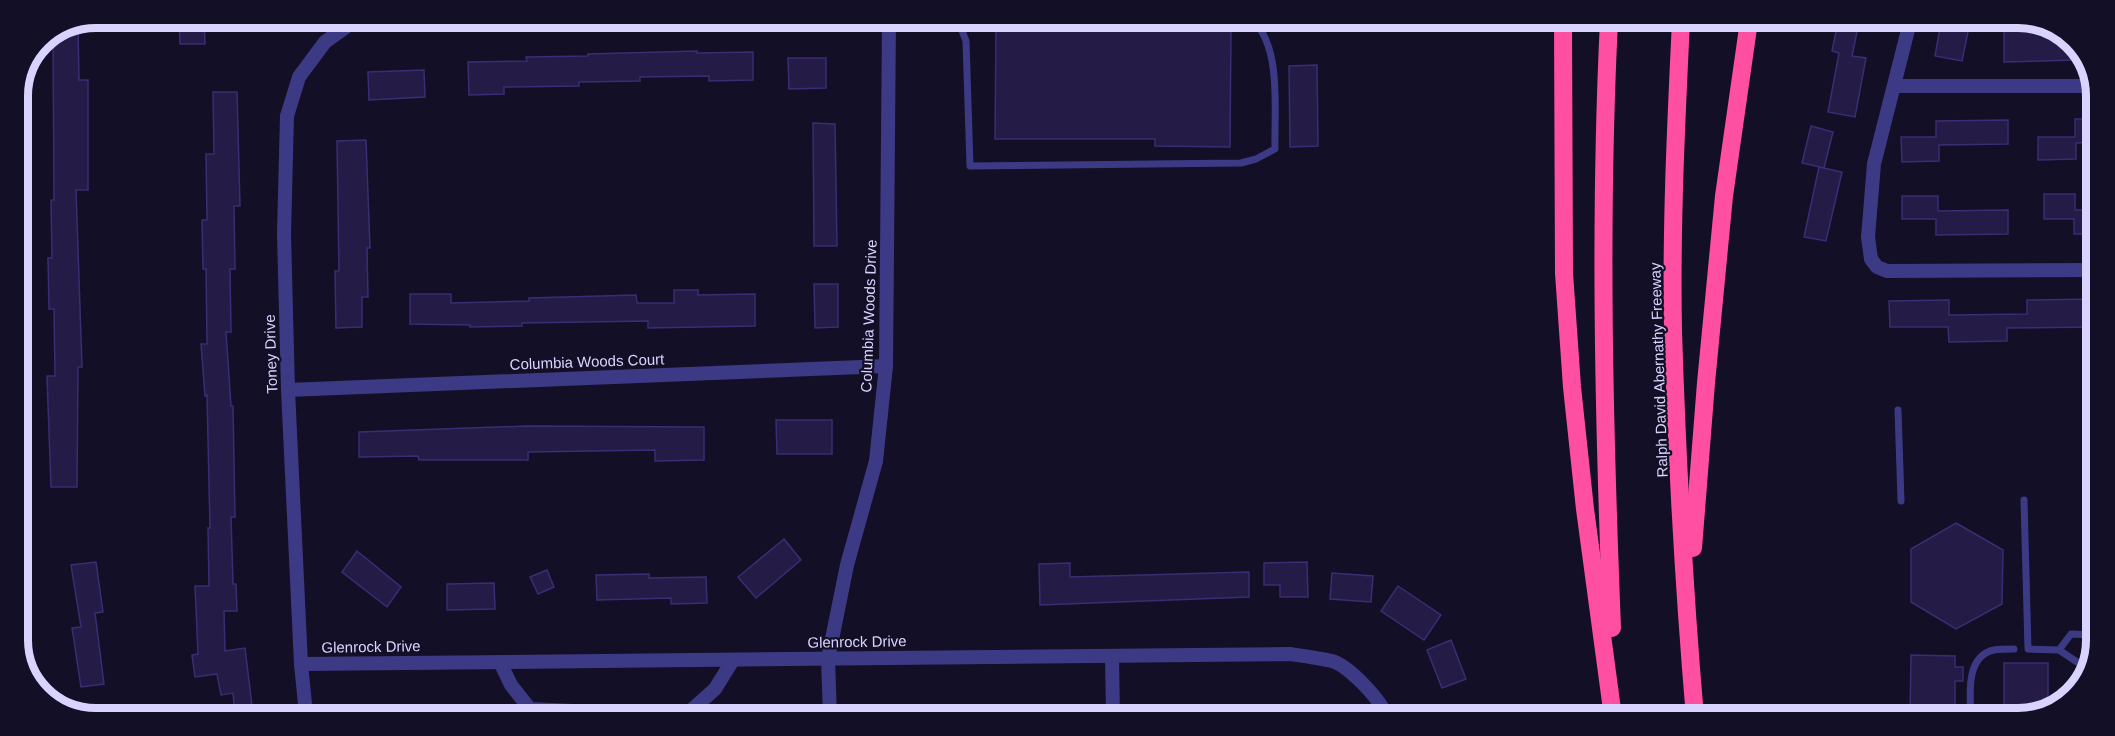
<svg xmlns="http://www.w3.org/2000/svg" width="2115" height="736" font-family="Helvetica,sans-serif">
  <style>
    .building { fill: #241b47; stroke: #3b2d73; stroke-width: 1.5 }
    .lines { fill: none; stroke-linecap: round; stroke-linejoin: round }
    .lane { stroke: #3d3a85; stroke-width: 7 }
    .street { stroke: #3d3a85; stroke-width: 14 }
    .highway { stroke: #ff4fa3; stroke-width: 18 }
    .labels { text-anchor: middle; stroke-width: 4.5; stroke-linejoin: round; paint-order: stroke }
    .street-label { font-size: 15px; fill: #d9d4ff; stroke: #130f26 }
    .rim { fill: none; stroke: #d9d4ff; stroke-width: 8 }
  </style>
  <rect width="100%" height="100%" fill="#130f26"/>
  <g class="building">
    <path d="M179 18H204L205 44H180Z"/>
    <path d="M1838 22H1859L1852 56 1866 58 1855 117 1828 112 1839 53 1832 51Z"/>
    <path d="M1941 22H1970L1962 61 1935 56Z"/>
    <path d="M78 25 79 80H88V190H76L82 367H78L77 487H51L47 376H55L54 309H49L48 258H52L51 200H54L53 36Z"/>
    <path d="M996 27 1231 28 1230 147 1155 146V139H995Z"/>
    <path d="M2050 27 2075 44 2076 60 2004 62V28Z"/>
    <path d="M697 51V53L753 52V80L709 81V76L640 77V81L579 82V86L504 87V94L469 95 468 62 527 61 526 57 588 56V54Z"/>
    <path d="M788 58H826V88L789 89Z"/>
    <path d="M1317 65 1318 146 1290 147 1289 66Z"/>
    <path d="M424 70 425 97 369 100 368 72Z"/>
    <path d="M213 92H237L240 206H234L235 269H230L231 332H226L231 406H233L235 517H231L233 584H236L237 611H224L225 651 245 648 253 714H235L233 693 221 695 217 674 195 677 192 655 198 654 195 586H209L208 528H210L207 395 205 396 201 344H207L206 269H203L202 220H207L206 154H214Z"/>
    <path d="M2075 119H2097L2096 142 2076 143V159L2038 160V137H2075Z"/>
    <path d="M2008 120V144L1939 145V161L1902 162 1901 137H1936V121Z"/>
    <path d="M813 123 835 124 837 246H814Z"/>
    <path d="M1811 126 1833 132 1824 168 1802 163Z"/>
    <path d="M366 140 370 248H367L368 297H362V327L336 328 335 271H339L337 141Z"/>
    <path d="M1819 167 1842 172 1826 241 1804 237Z"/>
    <path d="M2044 194H2075V210H2096V234H2074V219H2044Z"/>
    <path d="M1902 196H1938V211L2008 210V234L1936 235V219H1902Z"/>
    <path d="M814 284H838V327L815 328Z"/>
    <path d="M674 290H698V295L755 294V326L648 328V321L522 323V326L470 327V325L410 324V294H451V303L529 301V298L636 295 637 303H674Z"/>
    <path d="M2095 299V327L2007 328V341L1949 342 1948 327H1890L1889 301 1949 300V315L2027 314V300Z"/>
    <path d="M776 420H832V454H777Z"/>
    <path d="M527 426 704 427V460L655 461V450L528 452V460H419L418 456 359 457V432Z"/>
    <path d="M1956 523 2003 550 2002 604 1956 629 1911 602V549Z"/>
    <path d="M784 539 801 560 756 598 738 577Z"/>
    <path d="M357 551 401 587 387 607 342 572Z"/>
    <path d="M96 562 103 612 95 613 104 684 81 687 72 628 81 627 71 565Z"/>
    <path d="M1307 562 1308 597H1280V585H1264V563Z"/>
    <path d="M1070 563V577L1249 572V597L1040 605 1039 564Z"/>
    <path d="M547 570 554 587 538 594 530 577Z"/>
    <path d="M1332 573 1373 576 1371 602 1330 599Z"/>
    <path d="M649 574V578L706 577 707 603 671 604V598L597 600 596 575Z"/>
    <path d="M494 583 495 609 447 610V584Z"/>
    <path d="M1398 586 1441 615 1424 640 1381 611Z"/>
    <path d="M1451 640 1466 679 1442 688 1427 650Z"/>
    <path d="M1911 655 1955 656V667H1963V681H1955V718H1910Z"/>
    <path d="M2004 663H2048V708L2019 718H2004Z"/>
  </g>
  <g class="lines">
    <g class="lane">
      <path d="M958 20 966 41 970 166 1241 163 1256 159 1275 149C1274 110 1282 49 1253 20"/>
      <path d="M1898 410 1901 501"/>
      <path d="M2024 500 2028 649 2059 650 2083 666 2091 667"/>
      <path d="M2059 650 2071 634 2093 635"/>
      <path d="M1971 718C1970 696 1965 656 1994 650 2000 649 2008 649 2014 649"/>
    </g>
    <g class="street">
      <path d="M1910 22 1874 164 1868 237 1871 259 1877 267 1887 271 2096 270"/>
      <path d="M1895 86H2095"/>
      <path d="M288 390 886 366"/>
      <path d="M1112 656 1113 716"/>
      <path d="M500 662 511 685 530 709 659 715"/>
      <path d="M301 664 1290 654C1304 656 1319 658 1332 661 1349 666 1381 700 1387 717"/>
      <path d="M306 714 301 664 288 390 284 234 287 116 299 77 325 42 357 19"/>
      <path d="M686 715 715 689 733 660"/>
      <path d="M830 716 828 659 847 565 876 461 886 366 889 20"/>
    </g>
    <g class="highway">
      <path d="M1563 21 1564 273 1572 387 1585 509 1613 717"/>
      <path d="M1609 21C1599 223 1604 426 1612 628"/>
      <path d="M1681 21C1676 124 1671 228 1673 331 1677 460 1684 589 1695 717"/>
      <path d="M1693 548 1706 383 1724 196 1749 21"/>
    </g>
  </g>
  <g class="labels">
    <g class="street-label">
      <text transform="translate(869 316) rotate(-88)" y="5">Columbia Woods Drive</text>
      <text transform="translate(271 354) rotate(-92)" y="5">Toney Drive</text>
      <text transform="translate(587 362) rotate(-2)" y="5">Columbia Woods Court</text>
      <text transform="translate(1659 370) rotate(-92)" y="5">Ralph David Abernathy Freeway</text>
      <text transform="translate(857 642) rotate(-1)" y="5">Glenrock Drive</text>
      <text transform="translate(371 647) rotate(-1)" y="5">Glenrock Drive</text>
    </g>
  </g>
  <path d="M0 0H2115V736H0ZM96 28H2018A68 68 0 0 1 2086 96V640A68 68 0 0 1 2018 708H96A68 68 0 0 1 28 640V96A68 68 0 0 1 96 28Z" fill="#130f26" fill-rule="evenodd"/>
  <path class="rim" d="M96 28H2018A68 68 0 0 1 2086 96V640A68 68 0 0 1 2018 708H96A68 68 0 0 1 28 640V96A68 68 0 0 1 96 28Z"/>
</svg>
